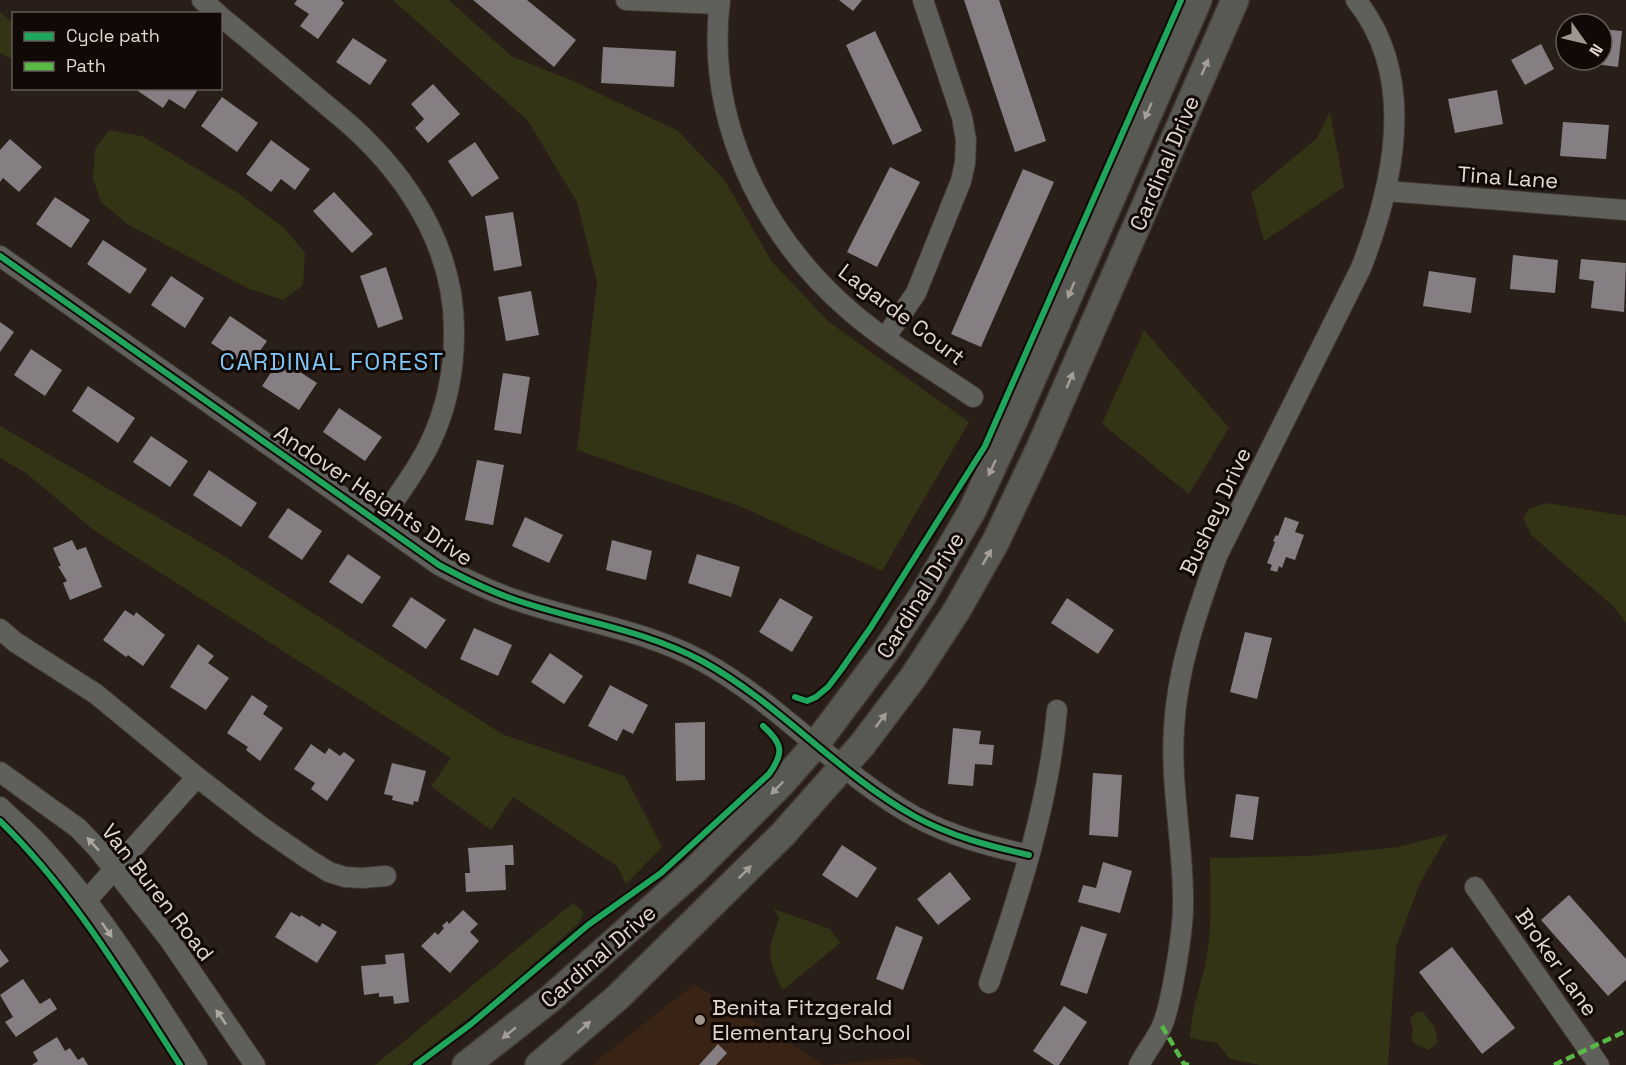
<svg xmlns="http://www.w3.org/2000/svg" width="1626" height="1065" font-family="'Space Grotesk',sans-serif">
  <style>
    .built { fill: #392315 }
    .green { fill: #333415 }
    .building { fill: #857f83 }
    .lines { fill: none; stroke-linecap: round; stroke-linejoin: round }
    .minor-casing { stroke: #413933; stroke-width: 22 }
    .secondary-casing { stroke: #413933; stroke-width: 30 }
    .minor { stroke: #5f605c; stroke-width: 20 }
    .secondary { stroke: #595954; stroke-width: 27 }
    .quiet { stroke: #58b947; stroke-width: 4.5; stroke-dasharray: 9 4.5; stroke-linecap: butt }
    .cycleway-casing { stroke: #110905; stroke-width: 10 }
    .cycleway { stroke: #20a55d; stroke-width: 6 }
    .oneway { fill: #a49e97 }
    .oneway2 { fill: #aea7a0 }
    .poi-dot { fill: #a1968e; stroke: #110905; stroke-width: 2 }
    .labels { text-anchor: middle; stroke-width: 6; stroke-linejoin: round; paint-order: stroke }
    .street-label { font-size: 22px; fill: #e2d6ce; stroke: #110905 }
    .poi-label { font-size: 22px; fill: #e2d6ce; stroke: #110905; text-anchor: start }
    .neighbourhood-label { font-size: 24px; letter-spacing: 1.5px; fill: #81c8f9; stroke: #110905 }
  </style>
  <rect width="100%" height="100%" fill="#291e18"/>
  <path class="built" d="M694 984 824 1065 913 1057 923 1065H592Z"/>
  <g class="green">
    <path d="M393 0H449L511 56 573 81 678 131 724 179 772 262 829 322 969 422 882 571 742 507 577 450 597 283 577 202 528 121Z"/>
    <path d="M0 12 13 24V60L0 53Z"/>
    <path d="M1330 112 1344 187 1264 241 1251 193 1317 138Z"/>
    <path d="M109 130 142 136 238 193 284 228 305 253 303 285 283 300 249 289 127 224 101 202 93 178 95 149Z"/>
    <path d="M1144 330 1229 428 1189 494 1102 424Z"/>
    <path d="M0 426 224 556 502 734 625 776 662 847 626 884 617 866 513 797 491 830 431 786 451 758 95 531 26 473 0 458Z"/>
    <path d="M1546 503 1626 516V623L1613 606 1531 535 1523 518 1529 509Z"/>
    <path d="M1448 834 1420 883 1396 947 1388 1065H1260L1230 1059 1217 1043 1190 1038C1191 1004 1207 972 1209 938 1212 912 1210 884 1210 858L1310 856 1398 847Z"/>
    <path d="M573 903 584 912 579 923 504 991 407 1065H375Z"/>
    <path d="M774 909 830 929 840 943 783 990C766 955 767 954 779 919Z"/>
    <path d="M1416 1012H1423L1435 1028 1438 1042 1429 1050 1417 1045 1411 1040 1413 1030 1410 1019Z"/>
  </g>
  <g class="building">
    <path d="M297 0H341L344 3 318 39 300 26 309 14 294 4Z"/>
    <path d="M473 0H527L576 40 554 67Z"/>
    <path d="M839 0H862L853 11Z"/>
    <path d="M964 0H999L1046 141 1015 152Z"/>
    <path d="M1602 29 1622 31 1618 67 1572 61 1602 60Z"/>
    <path d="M875 31 922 131 893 145 846 45Z"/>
    <path d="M353 38 387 60 370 85 336 62Z"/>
    <path d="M1541 44 1554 69 1525 85 1511 60Z"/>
    <path d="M603 47 676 51 674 87 601 83Z"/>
    <path d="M433 84 460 114 428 143 415 128 424 119 411 104Z"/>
    <path d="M139 88H199L185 109 169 99 163 108 138 91Z"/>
    <path d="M1497 90 1503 124 1455 133 1448 99Z"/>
    <path d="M222 97 258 123 237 152 201 126Z"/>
    <path d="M1563 122 1609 125 1606 159 1560 156Z"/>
    <path d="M10 139 42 167 19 192 3 178 0 182V150Z"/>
    <path d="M271 140 310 169 295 190 281 179 271 192 246 174Z"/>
    <path d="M475 142 499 178 472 197 448 161Z"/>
    <path d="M890 167 920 182 877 267 847 252Z"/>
    <path d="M1023 169 1054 182 981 347 951 334Z"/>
    <path d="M334 192 373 234 352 253 313 211Z"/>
    <path d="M55 197 90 220 71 248 36 224Z"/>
    <path d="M513 212 522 266 494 271 485 216Z"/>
    <path d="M103 240 147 269 130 294 87 264Z"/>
    <path d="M1513 255 1558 260 1555 293 1510 289Z"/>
    <path d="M1581 259 1626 263 1624 312 1591 308 1594 281 1579 279Z"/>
    <path d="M386 267 403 319 378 328 360 276Z"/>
    <path d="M1429 271 1476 278 1471 313 1423 306Z"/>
    <path d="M171 276 204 298 185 328 151 305Z"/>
    <path d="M531 291 539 335 506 341 498 297Z"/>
    <path d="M230 316 267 341 248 368 211 343Z"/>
    <path d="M0 322 14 332 0 352Z"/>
    <path d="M31 349 62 370 45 396 14 375Z"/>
    <path d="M280 359 317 383 299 410 262 386Z"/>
    <path d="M503 373 530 377 521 434 494 430Z"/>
    <path d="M88 386 135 418 118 443 72 411Z"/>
    <path d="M339 408 382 437 365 461 323 432Z"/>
    <path d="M151 436 188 461 170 487 133 462Z"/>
    <path d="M477 460 504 465 493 525 465 520Z"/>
    <path d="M209 470 257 503 241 527 193 495Z"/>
    <path d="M288 508 322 531 302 560 268 537Z"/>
    <path d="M525 517 563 535 549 563 512 546Z"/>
    <path d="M1285 517 1299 522 1295 532 1304 535 1295 560 1286 557 1282 568 1279 566 1277 572 1270 570 1272 565 1267 563 1275 542 1273 541 1276 535 1278 536Z"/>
    <path d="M72 540 77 550 86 547 102 587 70 600 63 583 67 581 58 566H61L53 548Z"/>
    <path d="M612 540 652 551 646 580 606 570Z"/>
    <path d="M348 554 381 577 362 604 329 582Z"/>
    <path d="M697 554 740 567 731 597 688 583Z"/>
    <path d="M411 597 446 620 426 649 392 626Z"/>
    <path d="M780 598 813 617 792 652 759 632Z"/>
    <path d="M1067 598 1114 630 1098 654 1051 623Z"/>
    <path d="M125 610 134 616 136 612 165 635 143 666 128 655 126 657 103 640Z"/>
    <path d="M474 628 512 645 498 676 460 659Z"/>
    <path d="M1245 632 1272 638 1257 699 1230 692Z"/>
    <path d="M198 644 214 656 208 663 229 678 206 710 170 687Z"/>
    <path d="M550 653 583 676 564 704 531 682Z"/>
    <path d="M610 685 648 705 633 734 623 729 617 741 588 726Z"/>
    <path d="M252 695 268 706 263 714 283 728 260 761 246 750 248 747 227 733Z"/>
    <path d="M705 722V780L676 781 675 723Z"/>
    <path d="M953 728 981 731 979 744 994 745 992 765 975 764 973 786 948 784Z"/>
    <path d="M311 744 325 754 329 748 340 756 344 752 355 760 327 801 311 789 315 783 294 769Z"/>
    <path d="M392 763 426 771 418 802 414 801 413 805 392 800 393 796 384 794Z"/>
    <path d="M1093 773 1122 775 1118 837 1089 835Z"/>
    <path d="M1236 794 1259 797 1253 840 1230 837Z"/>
    <path d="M513 845 514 865H505L506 890 466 892 465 873H470L468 848Z"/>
    <path d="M842 845 877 868 857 898 822 875Z"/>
    <path d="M1103 862 1132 871 1120 913 1078 902 1083 885 1096 888Z"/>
    <path d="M950 872 971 899 938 925 917 899Z"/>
    <path d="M1569 895 1626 959V980L1608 996 1541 920Z"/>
    <path d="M463 910 478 924 470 932 479 941 450 973 421 946 435 932 438 935 444 928 442 926 447 921 449 924Z"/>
    <path d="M291 912 300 917 301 915 320 927 322 923 337 932 317 963 275 937Z"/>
    <path d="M896 926 923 937 903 990 876 979Z"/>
    <path d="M1081 926 1107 934 1087 994 1060 985Z"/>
    <path d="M1452 947 1515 1028 1482 1054 1419 972Z"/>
    <path d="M0 949 9 961 0 968Z"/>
    <path d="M404 953 409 1002 394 1004 393 996 379 997V993L364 995 361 966 386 964 385 955Z"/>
    <path d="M23 979 40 1004 50 998 57 1009 16 1037 5 1022 13 1017 0 995Z"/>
    <path d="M1064 1006 1087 1022 1059 1065H1054L1033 1051Z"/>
    <path d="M57 1037 65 1051 70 1048 78 1060 83 1057 88 1065H32L38 1061 33 1052Z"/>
    <path d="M718 1044 727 1053 716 1065H699Z"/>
  </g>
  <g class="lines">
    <defs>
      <g id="minor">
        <path d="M202 0 218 14"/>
        <path d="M626 0 719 4"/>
        <path d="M720 0C705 119 761 234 850 311 887 343 932 369 973 397"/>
        <path d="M220 16C251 41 281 67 311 92 328 107 347 121 363 137 416 189 455 256 454 333 454 371 447 408 430 443 417 471 396 497 379 523"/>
        <path d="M1386 191 1626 210"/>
        <path d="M0 256 439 565C463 578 487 590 513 599 575 621 643 629 702 661 779 703 837 773 914 816 950 836 989 846 1029 855"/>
        <path d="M885 338 916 293 961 181 965 163 966 140 962 117 923 0"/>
        <path d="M0 629 15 642 96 694 197 777 263 828 308 859 329 872 345 877 362 878 386 876"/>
        <path d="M0 772 78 828 98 849 169 939 255 1065"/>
        <path d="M0 807C13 820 28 832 40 845 101 911 148 989 197 1065"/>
        <path d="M1475 887 1599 1065"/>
        <path d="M86 901 197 777"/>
        <path d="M989 983C1019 895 1049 803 1057 710"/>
        <path d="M1139 1065C1146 1052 1156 1039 1162 1026 1169 1009 1172 990 1175 973 1179 950 1183 928 1183 905 1184 846 1170 787 1174 728 1177 669 1197 612 1217 556L1361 268C1394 184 1418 77 1356 0"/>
      </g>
      <g id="secondary">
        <path d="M466 1065 550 999 695 870 782 783 816 744 888 648 923 595 972 511 1015 418 1198 0"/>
        <path d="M539 1065 618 997 783 834 862 745 914 676 957 610 996 541 1040 448 1235 0"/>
      </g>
    </defs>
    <use href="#minor" class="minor-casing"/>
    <use href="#secondary" class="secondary-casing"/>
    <use href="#minor" class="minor"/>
    <use href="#secondary" class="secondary"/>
    <g class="quiet">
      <path d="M1162 1026 1184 1064 1189 1065"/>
      <path d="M1554 1065 1626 1031"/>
    </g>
    <defs>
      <g id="cycleway">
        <path d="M0 256 439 565C463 578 487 590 513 599 575 621 643 629 702 661 779 703 837 773 914 816 950 836 989 846 1029 855"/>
        <path d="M795 697 807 701 816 697 828 687 841 670 871 627 985 446 1181 0"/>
        <path d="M0 821C73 892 125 980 180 1065"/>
        <path d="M416 1065 471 1024 588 925 661 873 769 774C785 752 782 743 763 726"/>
      </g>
    </defs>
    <use href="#cycleway" class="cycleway-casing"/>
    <use href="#cycleway" class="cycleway"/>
  </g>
  <defs><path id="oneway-solid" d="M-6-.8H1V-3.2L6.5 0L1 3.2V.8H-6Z" transform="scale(1.5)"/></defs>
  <g class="oneway">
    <use href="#oneway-solid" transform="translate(1205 67) rotate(-67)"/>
    <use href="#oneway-solid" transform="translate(1148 111) rotate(114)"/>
    <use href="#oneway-solid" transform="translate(1071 290) rotate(113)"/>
    <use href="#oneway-solid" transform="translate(1070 380) rotate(-67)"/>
    <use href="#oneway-solid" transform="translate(992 468) rotate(115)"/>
    <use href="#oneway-solid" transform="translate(987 557) rotate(-60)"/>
    <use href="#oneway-solid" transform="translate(881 720) rotate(-53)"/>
    <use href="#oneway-solid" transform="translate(777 788) rotate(134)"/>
    <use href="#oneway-solid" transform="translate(745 872) rotate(-45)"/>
    <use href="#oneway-solid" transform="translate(584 1027) rotate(-42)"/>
    <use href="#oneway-solid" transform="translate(509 1033) rotate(141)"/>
  </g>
  <g class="oneway2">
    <use href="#oneway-solid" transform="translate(93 844) rotate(-132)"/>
    <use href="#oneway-solid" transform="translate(107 930) rotate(55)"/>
    <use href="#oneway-solid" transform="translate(221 1017) rotate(-124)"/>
  </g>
  <circle class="poi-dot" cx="700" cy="1020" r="6"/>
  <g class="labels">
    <g class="street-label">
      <text transform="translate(1164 163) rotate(-67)" y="8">Cardinal Drive</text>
      <text transform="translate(1508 177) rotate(4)" y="8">Tina Lane</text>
      <text transform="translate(902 314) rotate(37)" y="8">Lagarde Court</text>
      <text transform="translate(374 495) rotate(34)" y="8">Andover Heights Drive</text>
      <text transform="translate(1215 511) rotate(-65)" y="8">Bushey Drive</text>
      <text transform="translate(920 595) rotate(-58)" y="8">Cardinal Drive</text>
      <text transform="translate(158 892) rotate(52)" y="8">Van Buren Road</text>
      <text transform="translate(598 956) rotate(-41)" y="8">Cardinal Drive</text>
      <text transform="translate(1557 962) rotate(55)" y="8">Broker Lane</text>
    </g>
    <g class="poi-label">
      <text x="712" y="1015">Benita Fitzgerald<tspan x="712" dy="25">Elementary School</tspan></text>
    </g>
    <g class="neighbourhood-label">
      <text x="332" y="370">CARDINAL FOREST</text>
    </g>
  </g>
  <rect x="12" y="12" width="210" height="78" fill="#110905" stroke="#655b55" stroke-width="1.5"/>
  <rect x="24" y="32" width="30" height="9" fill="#20a55d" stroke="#655b55" stroke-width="1.5"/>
  <text x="66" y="42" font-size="18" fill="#e2d6ce">Cycle path</text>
  <rect x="24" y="62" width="30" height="9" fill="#58b947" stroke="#655b55" stroke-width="1.5"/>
  <text x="66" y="72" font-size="18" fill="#e2d6ce">Path</text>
  <g transform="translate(1584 42) rotate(124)"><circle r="28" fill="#110905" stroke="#655b55" stroke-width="1.5"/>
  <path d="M0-4.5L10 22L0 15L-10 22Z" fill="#a1968e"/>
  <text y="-9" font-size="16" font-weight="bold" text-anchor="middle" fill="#e2d6ce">N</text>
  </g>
</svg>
